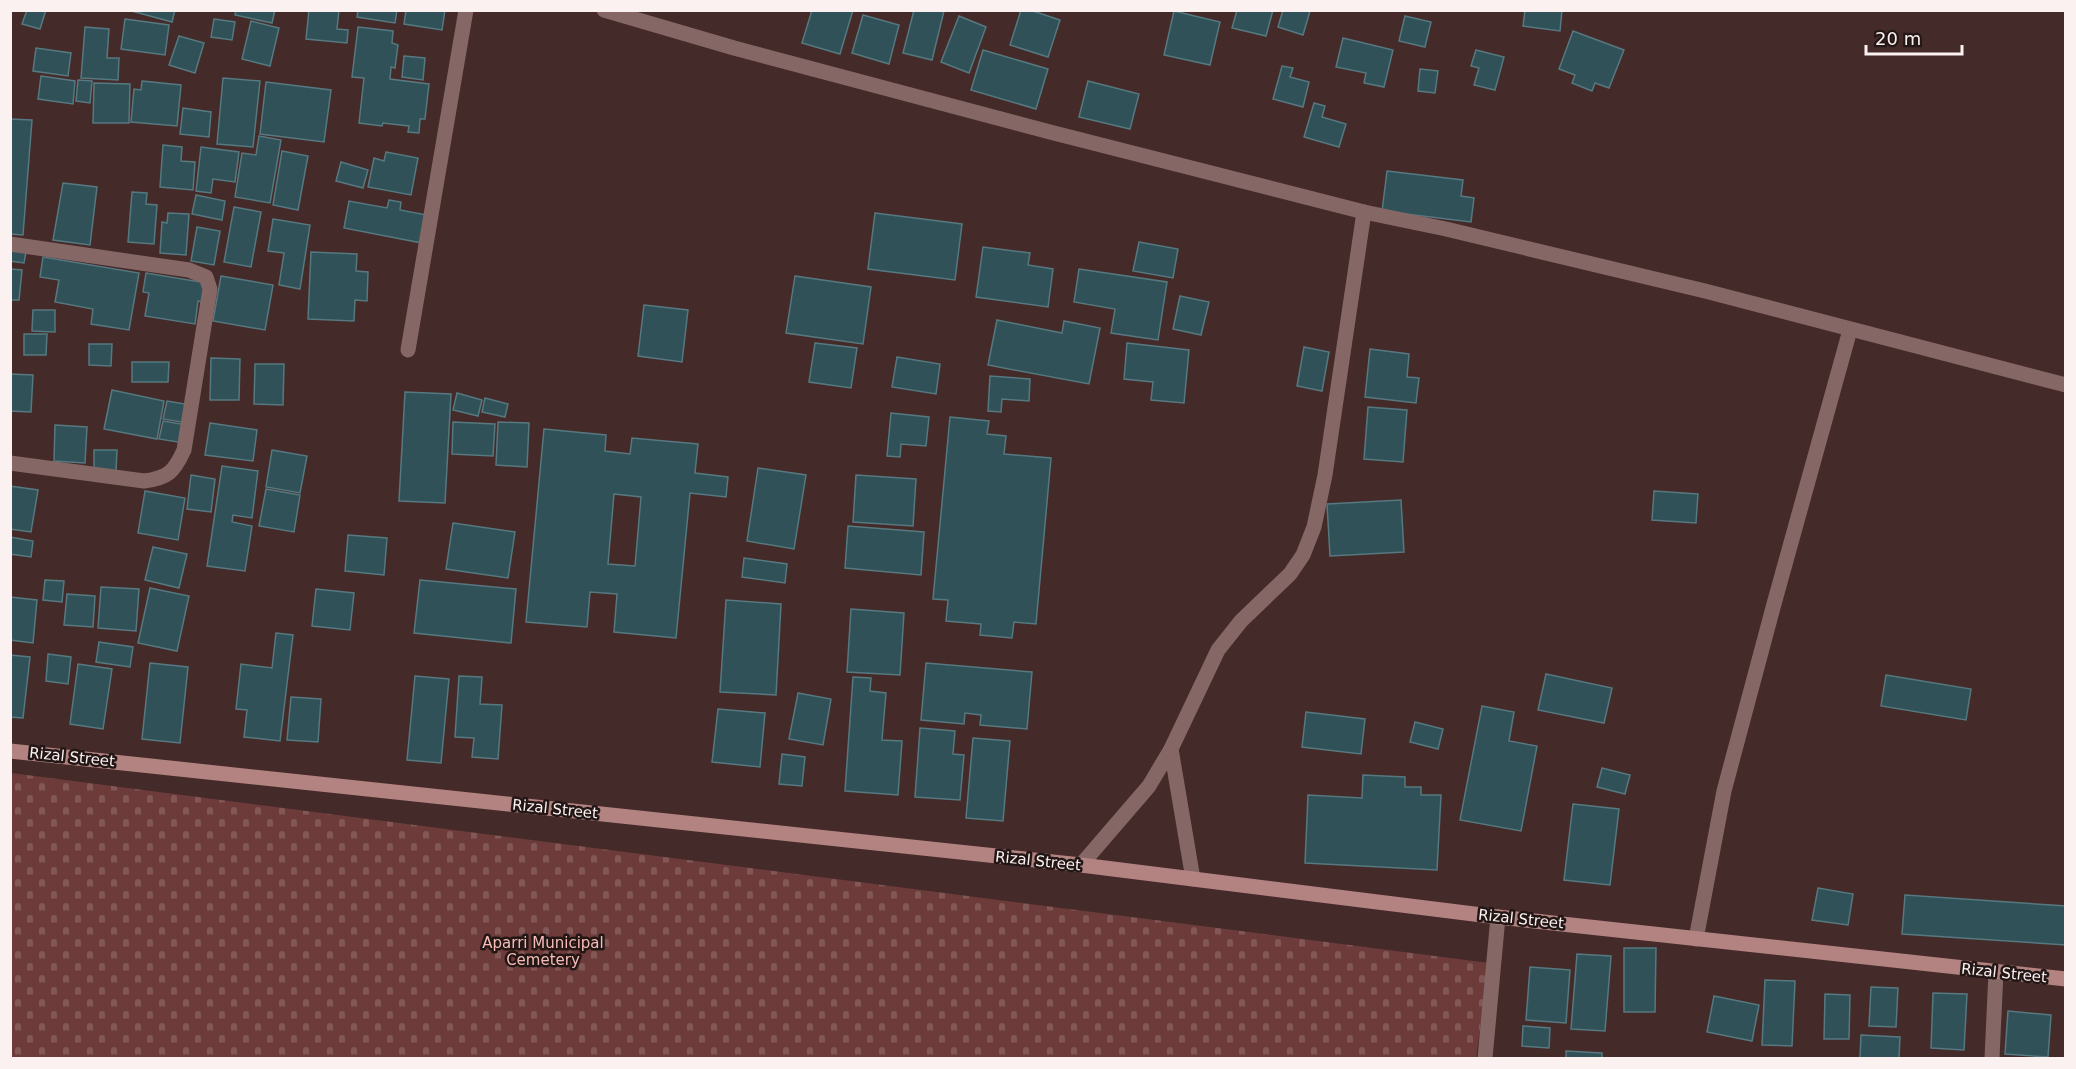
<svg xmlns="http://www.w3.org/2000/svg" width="2076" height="1069" font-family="'DejaVu Sans',sans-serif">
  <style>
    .cemetery { fill: url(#cemetery-stones) }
    .building { fill: #305158; stroke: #56787f; stroke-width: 1.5; fill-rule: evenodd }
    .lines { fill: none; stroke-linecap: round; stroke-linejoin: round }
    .street { stroke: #856766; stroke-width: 15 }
    .secondary { stroke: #b38381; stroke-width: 15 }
    .labels { text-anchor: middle; stroke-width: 5; stroke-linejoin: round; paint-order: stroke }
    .street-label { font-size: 15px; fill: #fcf1f1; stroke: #231716 }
    .park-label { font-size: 15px; fill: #f7bbb8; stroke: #231716 }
  </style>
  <defs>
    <pattern id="cemetery-stones" width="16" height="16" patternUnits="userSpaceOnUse" patternTransform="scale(1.5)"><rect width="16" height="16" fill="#6c3b3a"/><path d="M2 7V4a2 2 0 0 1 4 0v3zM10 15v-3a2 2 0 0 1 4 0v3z" fill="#825857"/></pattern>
  </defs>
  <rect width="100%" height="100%" fill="#452a2a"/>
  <path class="cemetery" d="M11 773 1489 963 1476 1058H11Z"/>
  <g class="building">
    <path d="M27 10H46L40 29 22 24Z"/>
    <path d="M128 10H175L172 22Z"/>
    <path d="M236 10H275L272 23 235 15Z"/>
    <path d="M309 10H339L337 29 348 30 347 43 306 39Z"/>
    <path d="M358 10H397L395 23 357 17Z"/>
    <path d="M406 10H445L442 30 404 24Z"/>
    <path d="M812 10H853L840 54 802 43Z"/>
    <path d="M914 10 944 11 932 60 903 53Z"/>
    <path d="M1021 10H1030L1060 20 1048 57 1010 45Z"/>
    <path d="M1237 10H1273L1266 36 1232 28Z"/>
    <path d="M1283 10 1310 11 1303 35 1278 27Z"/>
    <path d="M1525 10H1562L1560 31 1523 26Z"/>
    <path d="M1174 11 1220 22 1210 65 1164 55Z"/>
    <path d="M863 15 899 25 889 64 852 53Z"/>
    <path d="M959 16 986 27 969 73 941 62Z"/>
    <path d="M1405 16 1431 22 1425 47 1399 41Z"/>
    <path d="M125 19 169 25 165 55 121 49Z"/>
    <path d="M214 19 235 22 232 40 211 37Z"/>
    <path d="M251 21 279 28 270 66 242 59Z"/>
    <path d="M85 27 109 29 107 58H119L118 80 81 78Z"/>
    <path d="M358 27 393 31 392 43 398 45 395 68 391 67 390 79 429 84 425 119H420L419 133 408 132 409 126 383 123 382 126 359 123 364 78 352 77Z"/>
    <path d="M1573 31 1624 50 1609 88 1595 83 1592 91 1572 83 1575 75 1559 69Z"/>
    <path d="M179 36 204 43 195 73 169 65Z"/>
    <path d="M1343 38 1393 50 1384 87 1364 83 1366 73 1336 67Z"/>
    <path d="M36 48 71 53 68 76 33 71Z"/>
    <path d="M983 50 1048 69 1036 109 971 90Z"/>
    <path d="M1476 50 1504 57 1495 90 1474 85 1479 68 1471 66Z"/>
    <path d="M404 56 425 58 423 80 402 77Z"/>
    <path d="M1282 66 1293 68 1290 77 1309 82 1303 107 1273 99Z"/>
    <path d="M1420 69 1438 71 1435 93 1418 91Z"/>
    <path d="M41 76 75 81 73 104 38 99Z"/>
    <path d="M223 78 260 81 253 147 217 144Z"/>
    <path d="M78 80 92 81 90 103 76 101Z"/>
    <path d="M142 81 181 85 177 126 131 122 134 89 141 90Z"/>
    <path d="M1088 81 1139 94 1130 129 1079 117Z"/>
    <path d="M266 82 331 90 324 142 260 134Z"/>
    <path d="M94 83 130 84 129 123H93Z"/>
    <path d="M1314 103 1325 106 1322 117 1346 124 1339 147 1304 137Z"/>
    <path d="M183 108 211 112 209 137 180 134Z"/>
    <path d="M10 119 32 120 23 235 10 234Z"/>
    <path d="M259 136 281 140 270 203 235 197 242 153 256 155Z"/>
    <path d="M163 145 182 147 181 161 195 162 193 190 160 187Z"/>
    <path d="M201 147 239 152 235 182 213 179 211 193 196 191Z"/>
    <path d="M282 151 308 156 298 210 273 205Z"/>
    <path d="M386 152 418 158 411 195 368 187 374 158 384 161Z"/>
    <path d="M341 162 368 170 363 188 336 181Z"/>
    <path d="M1387 171 1463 180 1461 196 1474 198 1471 222 1382 211Z"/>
    <path d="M63 183 97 187 90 245 53 240Z"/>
    <path d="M132 192 147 193 146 204 157 205 154 244 128 242Z"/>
    <path d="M196 195 225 201 222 220 192 214Z"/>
    <path d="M389 200 401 202 400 210 427 215 422 243 344 228 349 201 387 208Z"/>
    <path d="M234 207 261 212 251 267 224 262Z"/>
    <path d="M168 213 189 214 186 255 160 253 162 222 167 223Z"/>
    <path d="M875 213 962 224 955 280 868 269Z"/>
    <path d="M273 219 310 225 300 289 279 285 284 253 268 251Z"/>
    <path d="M197 227 220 231 214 265 191 261Z"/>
    <path d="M1139 242 1178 249 1173 278 1133 271Z"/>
    <path d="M983 247 1030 253 1028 265 1053 269 1048 307 976 297Z"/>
    <path d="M10 251 26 252 24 263 10 261Z"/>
    <path d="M311 252 357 254 356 271 368 272 367 301 355 300 354 321 308 319Z"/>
    <path d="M43 257 139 273 129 330 91 324 93 309 55 302 59 280 40 277Z"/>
    <path d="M10 269 22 270 19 300H10Z"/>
    <path d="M1079 269 1167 282 1158 340 1111 333 1115 309 1074 302Z"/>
    <path d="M146 273 207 283 204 302 198 301 195 324 145 316 149 293 143 292Z"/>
    <path d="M221 276 273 285 265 330 213 321Z"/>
    <path d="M795 276 871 287 863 344 786 333Z"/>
    <path d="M1180 296 1209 302 1201 335 1173 329Z"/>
    <path d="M644 305 688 310 682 362 638 356Z"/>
    <path d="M33 310H55V332L32 331Z"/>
    <path d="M997 320 1062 333 1064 321 1100 328 1089 384 988 365Z"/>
    <path d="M24 334H47L46 355H24Z"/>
    <path d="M815 343 857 348 851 388 809 382Z"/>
    <path d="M1127 343 1189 350 1184 403 1151 400 1153 382 1124 379Z"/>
    <path d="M89 344H112L111 366 89 365Z"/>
    <path d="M1304 347 1329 352 1322 391 1297 386Z"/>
    <path d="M1370 349 1409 354 1407 377 1419 378 1416 403 1365 397Z"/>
    <path d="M897 357 940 364 936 394 892 387Z"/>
    <path d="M211 358 240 359 239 400H210Z"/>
    <path d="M132 362H169L168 382H132Z"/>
    <path d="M255 364H284L283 405 254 404Z"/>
    <path d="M10 374 33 375 31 412 10 411Z"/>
    <path d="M990 376 1030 379 1029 401 1002 399 1001 412 988 411Z"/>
    <path d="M112 390 164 401 157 439 104 429Z"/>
    <path d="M405 392 451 394 445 503 399 501Z"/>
    <path d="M457 393 482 400 478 416 453 410Z"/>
    <path d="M485 398 508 404 505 417 482 412Z"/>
    <path d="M167 401 191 405 187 423 163 419Z"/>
    <path d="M1368 407 1407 410 1403 462 1364 459Z"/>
    <path d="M891 413 929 417 926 446 901 444 900 457 887 456Z"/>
    <path d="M950 417 989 421 987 434 1006 436 1004 454 1051 458 1036 624 1014 622 1012 638 980 635 981 624 946 621 948 600 933 599Z"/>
    <path d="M163 421 187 425 184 443 159 439Z"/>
    <path d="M453 422 495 424 493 456 452 454Z"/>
    <path d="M498 422 529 423 527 467 496 465Z"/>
    <path d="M210 423 257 430 253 461 205 455Z"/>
    <path d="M55 425 87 427 85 463 54 461Z"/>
    <path d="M544 429 606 435 605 451 630 454 632 438 698 444 695 473 728 477 726 497 690 493 676 638 614 632 617 594 590 592 587 627 526 622ZM614 494 641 497 635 566 608 564Z"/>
    <path d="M94 450H117L116 471H94Z"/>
    <path d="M272 450 307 456 300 493 266 487Z"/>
    <path d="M222 466 258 471 252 518 233 515 232 522 252 526 245 571 207 566Z"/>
    <path d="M758 468 806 475 794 549 747 541Z"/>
    <path d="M191 475 215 479 211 512 187 509Z"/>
    <path d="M856 475 916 479 913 526 853 522Z"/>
    <path d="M10 486 38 490 31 532 10 529Z"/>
    <path d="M266 489 300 495 294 532 259 526Z"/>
    <path d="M145 491 185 498 178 540 138 533Z"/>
    <path d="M1654 491 1698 494 1696 523 1652 520Z"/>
    <path d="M1401 500 1404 552 1330 556 1327 504Z"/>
    <path d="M453 523 515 532 508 578 446 569Z"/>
    <path d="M848 526 924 532 921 575 845 568Z"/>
    <path d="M348 535 387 538 384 575 345 571Z"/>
    <path d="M10 537 33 541 31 557 10 554Z"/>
    <path d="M153 547 187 554 179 588 145 580Z"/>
    <path d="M744 558 787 564 785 583 742 577Z"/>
    <path d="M45 580 64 581 62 602 43 600Z"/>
    <path d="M420 580 516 589 511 643 414 633Z"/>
    <path d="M101 587 139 589 136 631 98 628Z"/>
    <path d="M150 588 189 596 177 651 138 643Z"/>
    <path d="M316 589 354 593 350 630 312 626Z"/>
    <path d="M67 594 95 596 93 627 64 625Z"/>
    <path d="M10 597 37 600 33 643 10 640Z"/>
    <path d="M726 600 781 604 776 695 720 692Z"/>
    <path d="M851 609 904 613 900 675 847 672Z"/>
    <path d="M276 633 293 635 280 741 244 737 247 710 236 709 241 664 272 668Z"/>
    <path d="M99 642 133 647 130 667 96 662Z"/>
    <path d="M48 654 71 657 68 684 46 681Z"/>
    <path d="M10 655 30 657 23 718 10 717Z"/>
    <path d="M150 663 188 667 180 743 142 739Z"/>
    <path d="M926 663 1032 672 1027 729 980 725 981 715 965 713 964 724 921 720Z"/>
    <path d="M78 664 112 669 103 729 70 724Z"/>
    <path d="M1546 674 1612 688 1604 723 1538 710Z"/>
    <path d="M1886 675 1971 689 1966 720 1881 706Z"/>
    <path d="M415 676 449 679 441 763 407 760Z"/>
    <path d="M459 676 482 677 480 704 502 705 498 759 472 757 474 738 455 737Z"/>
    <path d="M853 677 871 678 870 691 886 693 882 740 902 741 898 795 845 791Z"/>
    <path d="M798 693 831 699 823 745 789 739Z"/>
    <path d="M291 697 321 699 318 742 287 740Z"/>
    <path d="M1482 706 1514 712 1509 741 1537 746 1521 831 1460 820Z"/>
    <path d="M718 709 765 713 760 767 712 762Z"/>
    <path d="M1306 712 1365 719 1361 754 1302 747Z"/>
    <path d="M1415 722 1443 729 1438 749 1410 742Z"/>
    <path d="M920 728 955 731 953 754 964 755 960 800 915 797Z"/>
    <path d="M973 738 1010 741 1003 821 966 818Z"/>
    <path d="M782 754 805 757 802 786 779 784Z"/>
    <path d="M1602 768 1630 775 1625 794 1597 787Z"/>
    <path d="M1363 775 1405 777V787H1421V795H1441L1437 870 1305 863 1308 795 1362 798Z"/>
    <path d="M1573 804 1619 809 1610 885 1564 880Z"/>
    <path d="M1818 888 1853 894 1848 925 1812 920Z"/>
    <path d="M1905 895 2066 906V945L1902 934Z"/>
    <path d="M1624 948H1656L1655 1012H1624Z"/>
    <path d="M1577 954 1611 956 1605 1031 1571 1029Z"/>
    <path d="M1530 967 1570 970 1566 1023 1526 1020Z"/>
    <path d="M1765 980 1795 981 1792 1046 1762 1045Z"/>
    <path d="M1871 987 1898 988 1896 1027 1869 1026Z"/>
    <path d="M1933 993 1967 994 1964 1050 1931 1048Z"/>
    <path d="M1825 994 1850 995 1849 1039H1824Z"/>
    <path d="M1714 996 1759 1005 1752 1041 1707 1032Z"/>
    <path d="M2008 1011 2051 1015 2048 1057 2005 1054Z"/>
    <path d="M1523 1026 1550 1028 1549 1048 1522 1046Z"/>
    <path d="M1861 1035 1900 1037 1899 1058H1860Z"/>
    <path d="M1566 1051 1602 1053V1058H1566Z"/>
  </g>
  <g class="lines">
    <g class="street">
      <path d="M604 10 734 48 1050 132 1364 212 1446 229 1705 291 2066 385"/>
      <path d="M10 244 189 270 206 277 210 289 184 450C174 472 168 478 144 481L10 463"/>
      <path d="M408 350 466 10"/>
      <path d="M1171 749 1193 879"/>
      <path d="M1081 865 1149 786 1171 749 1218 650 1241 621 1290 574 1303 555 1314 527 1325 475 1364 212"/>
      <path d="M1696 939 1724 791 1774 604 1850 330"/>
      <path d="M1485 1058 1498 917"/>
      <path d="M1992 1058 1996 972"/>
    </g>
    <path class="secondary" d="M10 751 1081 865 1498 917 2066 979"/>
  </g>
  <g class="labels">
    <g class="street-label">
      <text transform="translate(72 757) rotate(6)" y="5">Rizal Street</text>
      <text transform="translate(555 809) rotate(6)" y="5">Rizal Street</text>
      <text transform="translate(1038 861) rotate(6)" y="5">Rizal Street</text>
      <text transform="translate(1521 919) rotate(6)" y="5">Rizal Street</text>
      <text transform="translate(2004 973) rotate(6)" y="5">Rizal Street</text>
    </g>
    <g class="park-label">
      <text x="543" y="948">Aparri Municipal<tspan x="543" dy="17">Cemetery</tspan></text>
    </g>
  </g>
  <rect width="2076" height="1069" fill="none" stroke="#fcf1f1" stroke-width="24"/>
  <path d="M1866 45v9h96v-9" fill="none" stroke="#fcf1f1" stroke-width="3"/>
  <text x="1875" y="45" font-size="18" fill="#fcf1f1" stroke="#231716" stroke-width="4.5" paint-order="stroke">20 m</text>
</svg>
